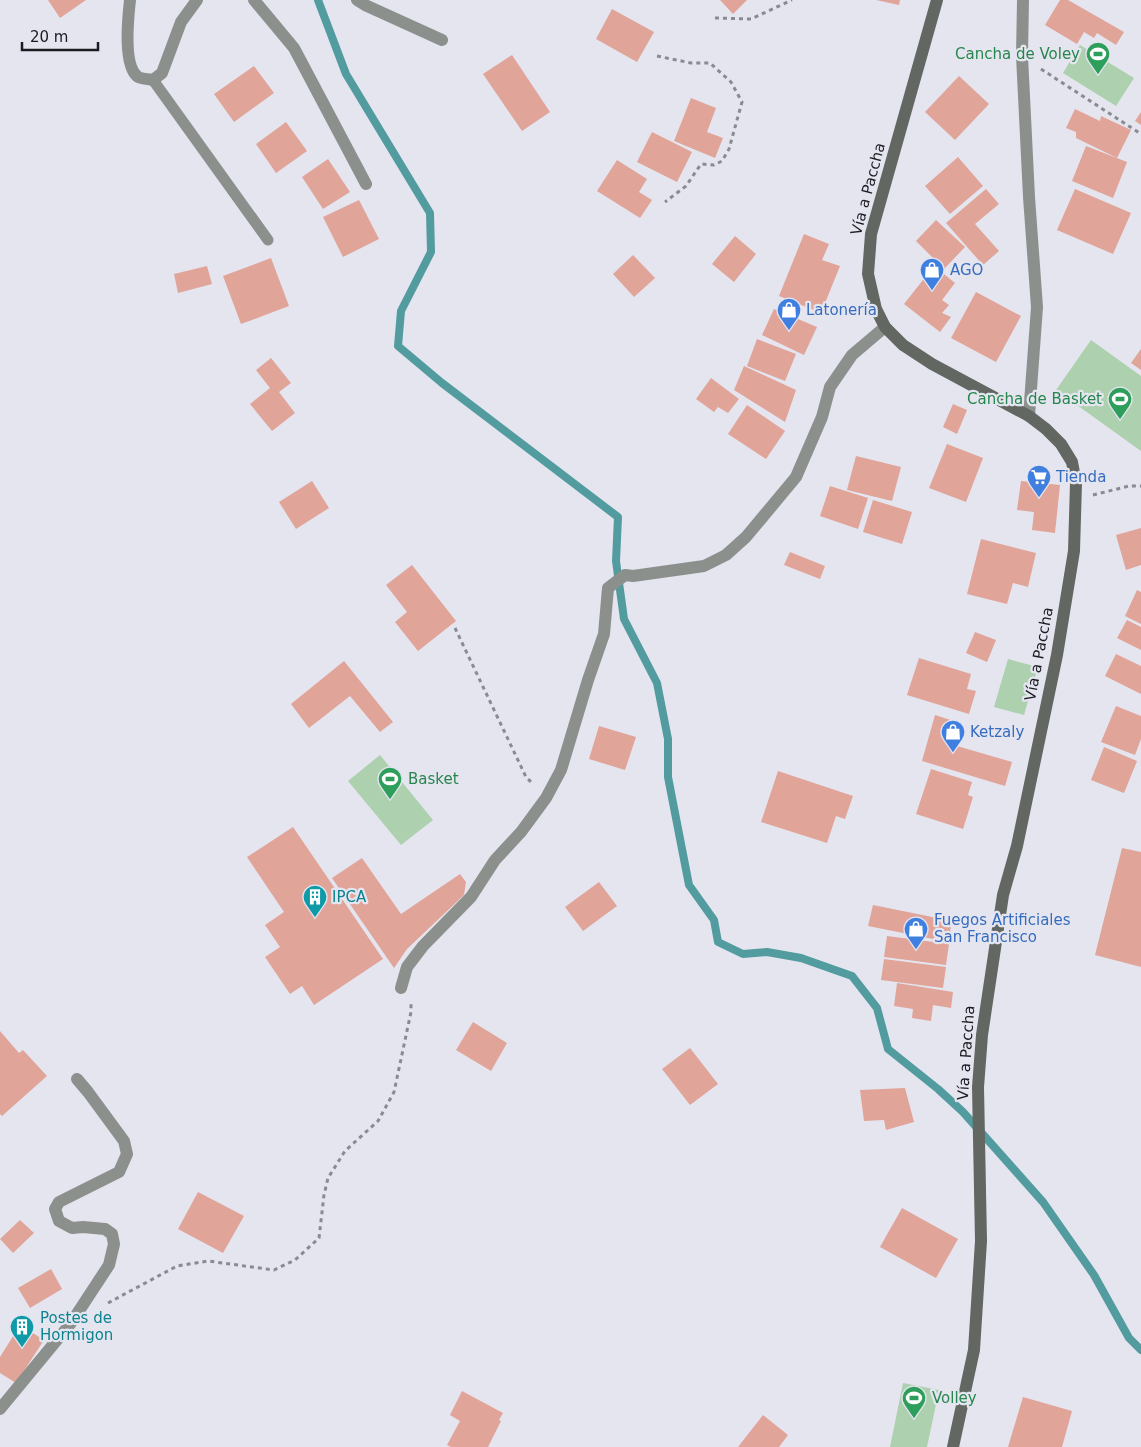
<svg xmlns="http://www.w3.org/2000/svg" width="1141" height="1447" font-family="'DejaVu Sans',sans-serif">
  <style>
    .green { fill: #add0af }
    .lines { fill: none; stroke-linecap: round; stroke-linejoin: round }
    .stream { stroke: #529b9f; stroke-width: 8 }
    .building { fill: #e0a499 }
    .path { stroke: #8a8a92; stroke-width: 3; stroke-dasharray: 4 4; stroke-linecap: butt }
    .service { stroke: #8c908c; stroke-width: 11 }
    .minor { stroke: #8c908c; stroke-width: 12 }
    .tertiary { stroke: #8c908c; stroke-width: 12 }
    .secondary { stroke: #626762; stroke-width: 12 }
    .labels { text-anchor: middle; stroke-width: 4.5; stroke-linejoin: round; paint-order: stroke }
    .leisure-label { font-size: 15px; fill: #27864d; stroke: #e5e5f0; text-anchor: end }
    .street-label { font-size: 15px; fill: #1c1c20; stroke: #e5e5f0 }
    .shop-label { font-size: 15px; fill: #366cbe; stroke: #e5e5f0; text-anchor: start }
    .culture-label { font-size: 15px; fill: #0d838f; stroke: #e5e5f0; text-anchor: start }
  </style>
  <rect width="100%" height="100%" fill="#e5e5f0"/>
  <g class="green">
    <path d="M1080 45 1134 78 1116 106 1063 73Z"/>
    <path d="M1091 340 1141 376V451L1056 390Z"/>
    <path d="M1008 659 1038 667 1024 715 994 707Z"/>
    <path d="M380 755 433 820 401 845 348 781Z"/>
    <path d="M903 1383 939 1390 927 1447H890Z"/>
  </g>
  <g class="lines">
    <path class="stream" d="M318 0 346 74 430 213 431 252 401 311 398 346 442 383 618 517 616 561 624 619 657 683 668 739V777L689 885 714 920 718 942 743 954 767 952 801 958 852 976 877 1008 888 1049 938 1089 963 1112 1043 1202 1094 1275 1129 1338 1141 1350"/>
  </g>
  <g class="building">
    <path d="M48 0H86L60 18Z"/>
    <path d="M720 0H747L733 14Z"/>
    <path d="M876 0H900L899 5Z"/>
    <path d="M1060 0H1068L1124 32 1116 45 1097 33 1094 38 1084 32 1077 44 1045 25Z"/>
    <path d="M612 9 654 32 637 62 596 39Z"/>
    <path d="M512 55 550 112 522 131 483 74Z"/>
    <path d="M254 66 274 93 234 122 214 94Z"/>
    <path d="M959 76 989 104 955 140 925 112Z"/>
    <path d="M691 98 716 108 707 132 723 138 715 158 674 141Z"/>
    <path d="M1075 109 1100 121 1101 116 1131 130 1117 158 1076 138V132L1066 128Z"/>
    <path d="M1141 112V125L1135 121Z"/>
    <path d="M286 122 307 151 276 173 256 144Z"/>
    <path d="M652 132 692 152 677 182 637 162Z"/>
    <path d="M1086 146 1127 162 1113 198 1072 181Z"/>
    <path d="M958 157 983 186 950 214 925 186Z"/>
    <path d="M328 159 350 192 323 209 302 177Z"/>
    <path d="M617 160 647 179 639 192 652 200 640 218 597 191Z"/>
    <path d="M986 189 999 204 975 224 999 251 983 265 946 223Z"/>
    <path d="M1075 189 1131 213 1113 254 1057 230Z"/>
    <path d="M359 200 379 239 343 257 323 217Z"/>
    <path d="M936 220 965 247 944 269 916 241Z"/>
    <path d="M804 234 829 244 822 260 840 266 821 313 779 296Z"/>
    <path d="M735 236 756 254 734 282 712 264Z"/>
    <path d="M633 255 655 278 634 297 613 274Z"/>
    <path d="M271 258 289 306 241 324 223 276Z"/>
    <path d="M207 266 212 284 178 293 174 274Z"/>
    <path d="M934 266 955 283 942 300 949 305 942 313 951 317 940 332 904 304Z"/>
    <path d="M976 292 1021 316 996 362 951 338Z"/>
    <path d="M774 309 817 327 804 355 762 335Z"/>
    <path d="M757 339 796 354 785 381 747 366Z"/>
    <path d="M1141 349V370L1131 363Z"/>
    <path d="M271 358 291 383 279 392 295 413 272 431 250 404 270 388 256 370Z"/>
    <path d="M744 366 796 390 785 422 734 390Z"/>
    <path d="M711 378 739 399 728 413 718 407 714 412 696 399Z"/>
    <path d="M953 404 967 410 957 434 943 427Z"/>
    <path d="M747 405 785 431 766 459 728 434Z"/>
    <path d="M947 444 983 458 966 502 929 488Z"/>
    <path d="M856 456 901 467 892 501 847 490Z"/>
    <path d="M312 481 329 508 296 529 279 502Z"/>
    <path d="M1021 481 1060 485 1055 533 1032 530 1034 512 1017 510Z"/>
    <path d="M830 486 868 498 858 529 820 516Z"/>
    <path d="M873 500 912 512 902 544 863 532Z"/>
    <path d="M1141 528V565L1126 570 1116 535Z"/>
    <path d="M981 539 1036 553 1028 587 1013 583 1007 604 967 594Z"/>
    <path d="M790 552 825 566 820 579 784 565Z"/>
    <path d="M412 565 456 621 418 651 395 622 407 612 386 585Z"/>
    <path d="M1137 590 1141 592V624L1125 616Z"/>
    <path d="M1127 620 1141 627V650L1117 638Z"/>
    <path d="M975 632 996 640 987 662 966 653Z"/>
    <path d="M1116 654 1141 666V694L1105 676Z"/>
    <path d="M919 658 971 674 967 689 976 691 969 714 907 695Z"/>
    <path d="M344 661 393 722 380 732 350 696 309 728 291 704Z"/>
    <path d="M1116 706 1141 716V739L1135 755 1101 742Z"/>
    <path d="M935 715 963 724 957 746 1012 762 1005 786 922 761Z"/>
    <path d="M599 726 636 737 625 770 589 759Z"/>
    <path d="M1104 747 1137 761 1124 793 1091 780Z"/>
    <path d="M931 769 972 782 968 795 973 797 963 829 916 814Z"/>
    <path d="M778 771 853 796 845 819 836 816 827 843 761 822Z"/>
    <path d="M293 827 383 959 314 1005 302 986 290 994 265 957 280 947 265 925 284 912 247 857Z"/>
    <path d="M1122 848 1141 852V967L1095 955Z"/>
    <path d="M362 858 401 914 460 874 466 882 464 895 407 949 394 968 332 878Z"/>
    <path d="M599 882 617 906 583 931 565 907Z"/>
    <path d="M873 905 952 921 948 942 868 926Z"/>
    <path d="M887 936 949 944 946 965 884 957Z"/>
    <path d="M884 959 946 967 943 988 881 980Z"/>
    <path d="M897 983 953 992 951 1008 933 1005 931 1021 912 1018 913 1009 894 1006Z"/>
    <path d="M473 1022 507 1043 491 1071 456 1050Z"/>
    <path d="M0 1031 19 1053 23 1050 47 1076 2 1116 0 1114Z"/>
    <path d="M690 1048 718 1084 690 1105 662 1069Z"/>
    <path d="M905 1088 914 1122 886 1130 884 1120 864 1121 860 1090Z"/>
    <path d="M198 1192 244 1216 223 1253 178 1229Z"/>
    <path d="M902 1208 958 1239 936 1278 880 1247Z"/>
    <path d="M20 1220 34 1233 13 1253 0 1239Z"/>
    <path d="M51 1269 62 1289 30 1308 18 1288Z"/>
    <path d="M20 1325 44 1340 16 1383 0 1373V1357Z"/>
    <path d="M462 1391 503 1413 499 1420 501 1421 488 1447H451L447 1445 460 1421 450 1415Z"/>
    <path d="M1023 1397 1072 1411 1062 1447H1008Z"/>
    <path d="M763 1415 788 1435 779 1447H738Z"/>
  </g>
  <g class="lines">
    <g class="path">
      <path d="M715 18 751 19 792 0"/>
      <path d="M657 56 691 63H710L731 82 742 102 729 149 722 161 714 165 701 164 686 186 665 202"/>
      <path d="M1041 69 1141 134"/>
      <path d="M1093 495 1129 486H1141"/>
      <path d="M455 628 526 777 532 783"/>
      <path d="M108 1303 177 1266 208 1261 274 1270 295 1260 319 1238 324 1195 328 1178 345 1151 378 1121 394 1092 411 1012V1003"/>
    </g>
    <path class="service" d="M153 80 268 240"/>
    <g class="minor">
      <path d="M130 0C128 18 123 66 138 77 142 79 149 79 153 80L162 73 181 22 197 0"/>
      <path d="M254 0 294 48 366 184"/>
      <path d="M357 0 365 5 442 40"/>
      <path d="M401 988 407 967 423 946 471 897 495 860 521 832 546 798 561 770 588 680 604 634 608 588 625 575 633 576 704 566 726 555 746 537 796 477 822 417 830 387 852 355 885 327"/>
      <path d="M0 1409 71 1323 109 1265 114 1244 112 1234 105 1229 83 1227 72 1228 59 1221 55 1209 59 1202 119 1172 127 1154 124 1141 88 1092 77 1079"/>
    </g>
    <path class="tertiary" d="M1023 0 1022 56 1029 197 1037 307 1029 416"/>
    <path class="secondary" d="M937 0 871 234 868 274 876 309 885 327 903 345 932 364 1029 416 1046 429 1061 444 1072 462 1076 483 1074 551 1057 655 1017 846 1003 895 982 1035 978 1087 981 1241 974 1350 953 1447"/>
  </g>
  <defs>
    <symbol id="stadium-pin" viewBox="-11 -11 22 30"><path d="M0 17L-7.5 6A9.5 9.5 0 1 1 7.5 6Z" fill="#2e9e5b" stroke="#e5e5f0"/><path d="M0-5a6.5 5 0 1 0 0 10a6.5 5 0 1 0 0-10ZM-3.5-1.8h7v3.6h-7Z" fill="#fff"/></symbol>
    <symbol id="shop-pin" viewBox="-11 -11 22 30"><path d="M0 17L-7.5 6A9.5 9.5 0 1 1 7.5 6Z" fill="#3f7fe0" stroke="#e5e5f0"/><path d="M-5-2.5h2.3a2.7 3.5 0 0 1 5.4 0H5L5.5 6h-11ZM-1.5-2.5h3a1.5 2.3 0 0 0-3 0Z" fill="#fff"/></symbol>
    <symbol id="supermarket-pin" viewBox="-11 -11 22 30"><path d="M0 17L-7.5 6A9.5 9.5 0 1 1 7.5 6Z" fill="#3f7fe0" stroke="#e5e5f0"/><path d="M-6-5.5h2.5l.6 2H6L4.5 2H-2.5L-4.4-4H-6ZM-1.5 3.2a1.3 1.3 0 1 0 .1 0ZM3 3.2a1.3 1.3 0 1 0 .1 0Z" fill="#fff"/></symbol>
    <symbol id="building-pin" viewBox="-11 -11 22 30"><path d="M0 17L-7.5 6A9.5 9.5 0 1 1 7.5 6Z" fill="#0f9aa8" stroke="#e5e5f0"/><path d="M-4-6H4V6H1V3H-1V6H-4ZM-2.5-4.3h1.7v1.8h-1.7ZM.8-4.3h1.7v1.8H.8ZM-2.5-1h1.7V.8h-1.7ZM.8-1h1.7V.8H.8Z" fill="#fff"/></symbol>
  </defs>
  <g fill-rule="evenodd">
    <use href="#stadium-pin" x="1084" y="40" width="28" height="38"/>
    <use href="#shop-pin" x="918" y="256" width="28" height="38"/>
    <use href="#shop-pin" x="775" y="296" width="28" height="38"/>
    <use href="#stadium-pin" x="1106" y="385" width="28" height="38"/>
    <use href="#supermarket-pin" x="1025" y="463" width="28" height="38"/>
    <use href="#shop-pin" x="939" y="718" width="28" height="38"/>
    <use href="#stadium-pin" x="376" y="765" width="28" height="38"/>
    <use href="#building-pin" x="301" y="883" width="28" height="38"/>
    <use href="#shop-pin" x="902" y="915" width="28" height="38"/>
    <use href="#building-pin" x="8" y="1313" width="28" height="38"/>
    <use href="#stadium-pin" x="900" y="1384" width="28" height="38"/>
  </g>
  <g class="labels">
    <g class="leisure-label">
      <text x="1080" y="59">Cancha de Voley</text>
      <text x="1102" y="404">Cancha de Basket</text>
      <text x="408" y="784" text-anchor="start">Basket</text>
      <text x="932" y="1403" text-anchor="start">Volley</text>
    </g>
    <g class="street-label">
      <text transform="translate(868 189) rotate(-75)" y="5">Vía a Paccha</text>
      <text transform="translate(1039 654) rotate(-79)" y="5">Vía a Paccha</text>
      <text transform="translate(966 1053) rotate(-86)" y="5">Vía a Paccha</text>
    </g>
    <g class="shop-label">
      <text x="950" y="275">AGO</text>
      <text x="806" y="315">Latonería</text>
      <text x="1056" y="482">Tienda</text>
      <text x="970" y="737">Ketzaly</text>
      <text x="934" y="925">Fuegos Artificiales<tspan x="934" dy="17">San Francisco</tspan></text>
    </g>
    <g class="culture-label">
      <text x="332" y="902">IPCA</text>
      <text x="40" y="1323">Postes de<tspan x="40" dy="17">Hormigon</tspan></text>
    </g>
  </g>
  <path d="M22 42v8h76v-8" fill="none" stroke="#1c1c20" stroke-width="2.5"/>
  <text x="30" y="42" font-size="15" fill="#1c1c20" stroke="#e5e5f0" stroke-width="4" paint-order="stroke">20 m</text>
</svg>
